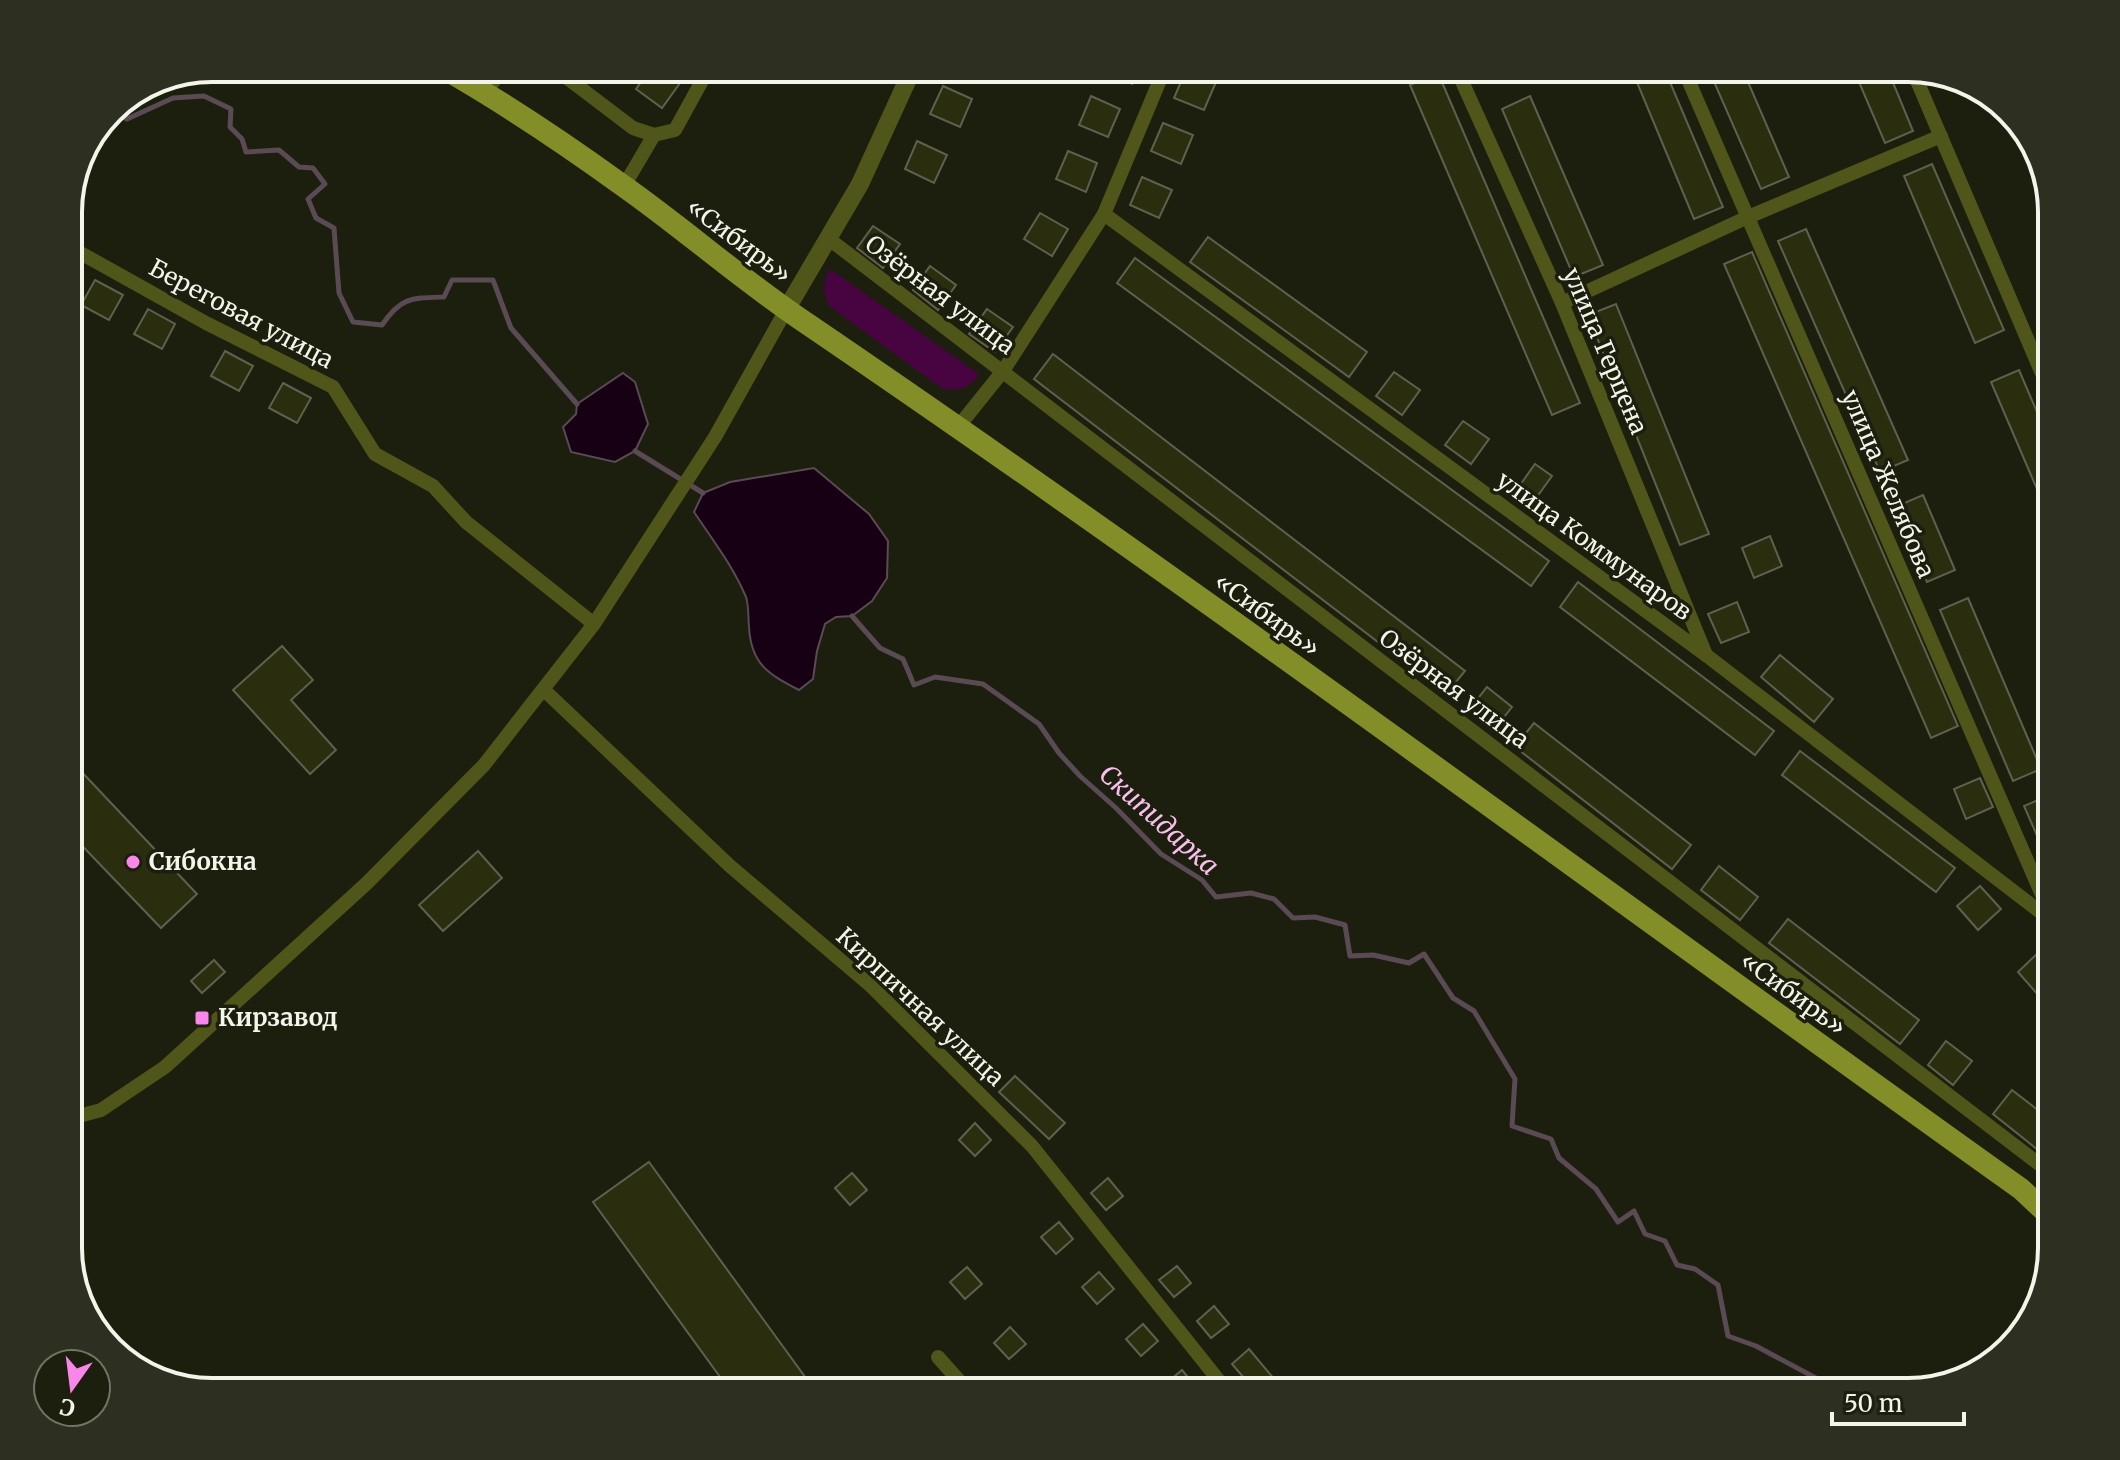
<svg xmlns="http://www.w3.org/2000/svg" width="2120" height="1460" font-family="Merriweather,serif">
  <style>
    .green { fill: #470441 }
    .water { fill: #170014; stroke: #594a54; stroke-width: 2 }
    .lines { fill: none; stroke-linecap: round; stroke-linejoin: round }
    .stream { stroke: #594a54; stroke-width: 5 }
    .building { fill: #2a2e0f; stroke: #5e614e; stroke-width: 2 }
    .minor { stroke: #50561a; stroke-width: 14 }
    .tertiary { stroke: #50561a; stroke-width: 18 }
    .primary { stroke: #848e28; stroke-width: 22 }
    .poi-dot { fill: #f987e9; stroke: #1c1e0e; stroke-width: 3 }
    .labels { text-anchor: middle; stroke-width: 7; stroke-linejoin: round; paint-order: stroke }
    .street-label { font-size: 24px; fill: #f3f5ea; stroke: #1c1e0e }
    .poi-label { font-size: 24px; font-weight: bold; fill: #f3f5ea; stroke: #1c1e0e; text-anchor: start }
    .water-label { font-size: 26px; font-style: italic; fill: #f9beee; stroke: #1c1e0e }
    .rim { fill: none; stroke: #f3f5ea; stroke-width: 4 }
  </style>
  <rect width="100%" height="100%" fill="#1c1e0e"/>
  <path class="green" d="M830 269 979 374C970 389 960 390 943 389L829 306C823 291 822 283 830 269Z"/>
  <g class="water">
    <path d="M623 373 635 382 648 424 635 451 615 462 571 452 563 427 576 414 577 404Z"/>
    <path d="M814 468 869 514 888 541 887 578 872 601 852 616 836 617 825 624 817 651 813 679 799 690C768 674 751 664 749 627 748 618 749 606 746 597 733 566 712 539 694 512L703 493 730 482Z"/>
  </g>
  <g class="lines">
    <g class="stream">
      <path d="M110 111 127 119 173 98 204 96 231 109 230 127 242 139 246 152 279 150 299 167 313 168 325 184 308 199 316 218 334 228 339 293 353 322 382 325C401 297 411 298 444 297L452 280H493L511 328 577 404"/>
      <path d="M635 451 703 493"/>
      <path d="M852 616 880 648 903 659 914 685 935 677 983 684 1039 724 1059 753 1080 776 1116 808 1161 854 1202 880 1216 897 1251 893 1274 899 1293 918 1315 917 1345 925 1350 956 1373 955 1409 963 1424 954 1453 998 1474 1011 1515 1079 1512 1126 1551 1139 1559 1158 1596 1189 1618 1222 1634 1211 1645 1234 1665 1241 1677 1265 1695 1269 1718 1285 1728 1336 1756 1346 1842 1392"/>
    </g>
  </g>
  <g class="building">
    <path d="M651 68H659L680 83 662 108 636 89Z"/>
    <path d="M1093 68H1138L1132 84Z"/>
    <path d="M1631 68H1664L1723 207 1694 219Z"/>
    <path d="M1708 68H1742L1789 177 1761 189Z"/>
    <path d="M1853 68H1887L1913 131 1885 143Z"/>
    <path d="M1186 70 1216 82 1204 110 1174 98Z"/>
    <path d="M1438 73 1580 403 1552 415 1410 85Z"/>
    <path d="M943 86 972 99 960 127 930 114Z"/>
    <path d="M1091 96 1120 109 1108 137 1079 125Z"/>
    <path d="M1530 96 1603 265 1574 277 1502 109Z"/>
    <path d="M1163 123 1193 135 1181 164 1151 151Z"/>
    <path d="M917 141 947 155 934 183 905 169Z"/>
    <path d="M1068 151 1097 163 1086 192 1056 179Z"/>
    <path d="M1932 164 2004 330 1975 343 1904 176Z"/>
    <path d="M1142 177 1172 190 1159 218 1130 205Z"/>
    <path d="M1040 213 1068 229 1052 256 1024 239Z"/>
    <path d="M873 226 900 244 883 268 857 248Z"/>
    <path d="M1806 229 1908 460 1880 472 1778 241Z"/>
    <path d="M1208 237 1367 352 1349 377 1190 262Z"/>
    <path d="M1752 252 1958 726 1931 738 1724 264Z"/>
    <path d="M1135 258 1549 561 1531 586 1117 283Z"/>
    <path d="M930 266 956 285 938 310 913 290Z"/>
    <path d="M95 280 123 295 109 320 81 305Z"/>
    <path d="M1616 304 1709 534 1680 545 1588 315Z"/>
    <path d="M148 309 175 324 162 349 134 334Z"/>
    <path d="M987 309 1013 327 995 352 969 334Z"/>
    <path d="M225 351 253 366 239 391 211 376Z"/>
    <path d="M1053 354 1465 671 1446 694 1034 379Z"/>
    <path d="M2019 370 2052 447V524L1991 382Z"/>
    <path d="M1394 372 1420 390 1402 415 1376 396Z"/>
    <path d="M283 383 311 398 297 423 269 408Z"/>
    <path d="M1463 421 1489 439 1471 464 1445 445Z"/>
    <path d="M1535 464 1552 476 1531 505 1515 492Z"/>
    <path d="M1923 495 1955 570 1927 582 1895 507Z"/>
    <path d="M1770 536 1782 566 1754 578 1742 548Z"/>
    <path d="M1578 582 1774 731 1755 755 1560 607Z"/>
    <path d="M1968 598 2041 769 2013 781 1940 610Z"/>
    <path d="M1737 602 1749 632 1721 643 1708 614Z"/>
    <path d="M282 646 313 680 291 700 336 750 310 774 233 690Z"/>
    <path d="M1780 655 1833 699 1814 722 1761 677Z"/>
    <path d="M1487 687 1512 707 1493 731 1468 711Z"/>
    <path d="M1534 723 1691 845 1672 869 1515 747Z"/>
    <path d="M1800 751 1955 868 1936 892 1782 775Z"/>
    <path d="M77 767 197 894 161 928 68 831V776Z"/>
    <path d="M1980 778 1993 807 1966 819 1954 789Z"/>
    <path d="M2052 794V870L2024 806Z"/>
    <path d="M478 851 502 878 443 931 419 905Z"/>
    <path d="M1719 866 1758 897 1740 920 1701 890Z"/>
    <path d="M1980 886 2001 909 1978 930 1957 906Z"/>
    <path d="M1788 919 1919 1020 1900 1044 1769 943Z"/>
    <path d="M2040 951 2052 964V984L2039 996 2018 972Z"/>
    <path d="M214 960 225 972 202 993 191 981Z"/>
    <path d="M1946 1041 1972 1061 1953 1085 1928 1065Z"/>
    <path d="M1015 1076 1065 1123 1049 1139 999 1092Z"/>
    <path d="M2012 1090 2052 1121V1132L2038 1150 1993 1114Z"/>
    <path d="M975 1123 991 1140 975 1156 959 1140Z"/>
    <path d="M649 1162 816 1392H731L593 1202Z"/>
    <path d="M852 1173 867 1190 850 1205 835 1188Z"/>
    <path d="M1108 1178 1123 1196 1106 1210 1091 1193Z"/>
    <path d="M1059 1222 1073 1239 1056 1254 1041 1237Z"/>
    <path d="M1177 1266 1191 1283 1174 1297 1159 1280Z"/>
    <path d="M967 1267 982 1284 965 1299 950 1282Z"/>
    <path d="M1099 1272 1114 1289 1097 1304 1082 1287Z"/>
    <path d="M1214 1306 1229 1324 1211 1338 1197 1321Z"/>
    <path d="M1143 1324 1158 1341 1141 1356 1126 1339Z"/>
    <path d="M1010 1327 1026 1344 1009 1359 994 1343Z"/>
    <path d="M1249 1349 1285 1392H1256L1232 1364Z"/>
    <path d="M1182 1370 1200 1392H1156Z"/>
  </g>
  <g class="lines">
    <g class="minor">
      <path d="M554 68 633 128 654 135"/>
      <path d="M1456 68 1562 303 1706 655"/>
      <path d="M1683 68 2052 918"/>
      <path d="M1912 69 2052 397"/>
      <path d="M486 93 502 68"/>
      <path d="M624 186 654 135 675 130 709 68"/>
      <path d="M1104 214 1706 655 2052 921"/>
      <path d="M829 239 2052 1174"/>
      <path d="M68 246 206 323 333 387 375 454 433 486 466 522 594 624"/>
      <path d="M1562 303 1748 217 1941 136"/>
      <path d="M958 427 1003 371 1104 214 1165 68"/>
      <path d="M544 690 730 866 871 986 1032 1146 1228 1392"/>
      <path d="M68 1119 101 1110 165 1067 367 883 484 765 594 624 715 437 786 310"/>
      <path d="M938 1357 969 1392"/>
    </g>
    <path class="tertiary" d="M786 310 860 184 913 68"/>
    <path class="primary" d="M443 68C504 103 564 143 622 185 686 230 744 282 809 325 1219 604 1617 901 2021 1189L2052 1218"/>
  </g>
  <g class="poi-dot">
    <circle cx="133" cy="862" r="8"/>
    <rect x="194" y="1010" width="16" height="16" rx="4"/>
  </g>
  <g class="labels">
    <g class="street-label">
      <text transform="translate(739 241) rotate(37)" y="8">«Сибирь»</text>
      <text transform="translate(940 295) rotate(37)" y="8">Озёрная улица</text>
      <text transform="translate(241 314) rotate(28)" y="8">Береговая улица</text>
      <text transform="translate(1605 351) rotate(67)" y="8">улица Герцена</text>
      <text transform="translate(1888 484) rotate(67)" y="8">улица Желябова</text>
      <text transform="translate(1594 546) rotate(36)" y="8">улица Коммунаров</text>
      <text transform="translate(1267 615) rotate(36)" y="8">«Сибирь»</text>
      <text transform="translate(1454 689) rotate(37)" y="8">Озёрная улица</text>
      <text transform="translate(1793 994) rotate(36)" y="8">«Сибирь»</text>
      <text transform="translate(920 1007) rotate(43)" y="8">Кирпичная улица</text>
    </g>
    <g class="poi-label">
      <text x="149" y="870">Сибокна</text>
      <text x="218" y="1026">Кирзавод</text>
    </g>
    <g class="water-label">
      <text transform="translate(1159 820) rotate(42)" y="9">Скипидарка</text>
    </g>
  </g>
  <path d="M0 0H2120V1460H0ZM212 82H1908A130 130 0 0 1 2038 212V1248A130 130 0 0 1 1908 1378H212A130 130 0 0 1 82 1248V212A130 130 0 0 1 212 82Z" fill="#2d2f20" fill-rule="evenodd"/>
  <path class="rim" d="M212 82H1908A130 130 0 0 1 2038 212V1248A130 130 0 0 1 1908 1378H212A130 130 0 0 1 82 1248V212A130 130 0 0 1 212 82Z"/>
  <g transform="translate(72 1388) rotate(194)"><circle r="38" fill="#1c1e0e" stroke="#727466" stroke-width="2"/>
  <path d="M0-6L14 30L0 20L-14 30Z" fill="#f987e9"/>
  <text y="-12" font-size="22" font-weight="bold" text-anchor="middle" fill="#f3f5ea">С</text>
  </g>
  <path d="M1832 1412v12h132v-12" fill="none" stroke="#f3f5ea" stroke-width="4"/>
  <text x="1844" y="1412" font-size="24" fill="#f3f5ea" stroke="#1c1e0e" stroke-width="6" paint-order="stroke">50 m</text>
</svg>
